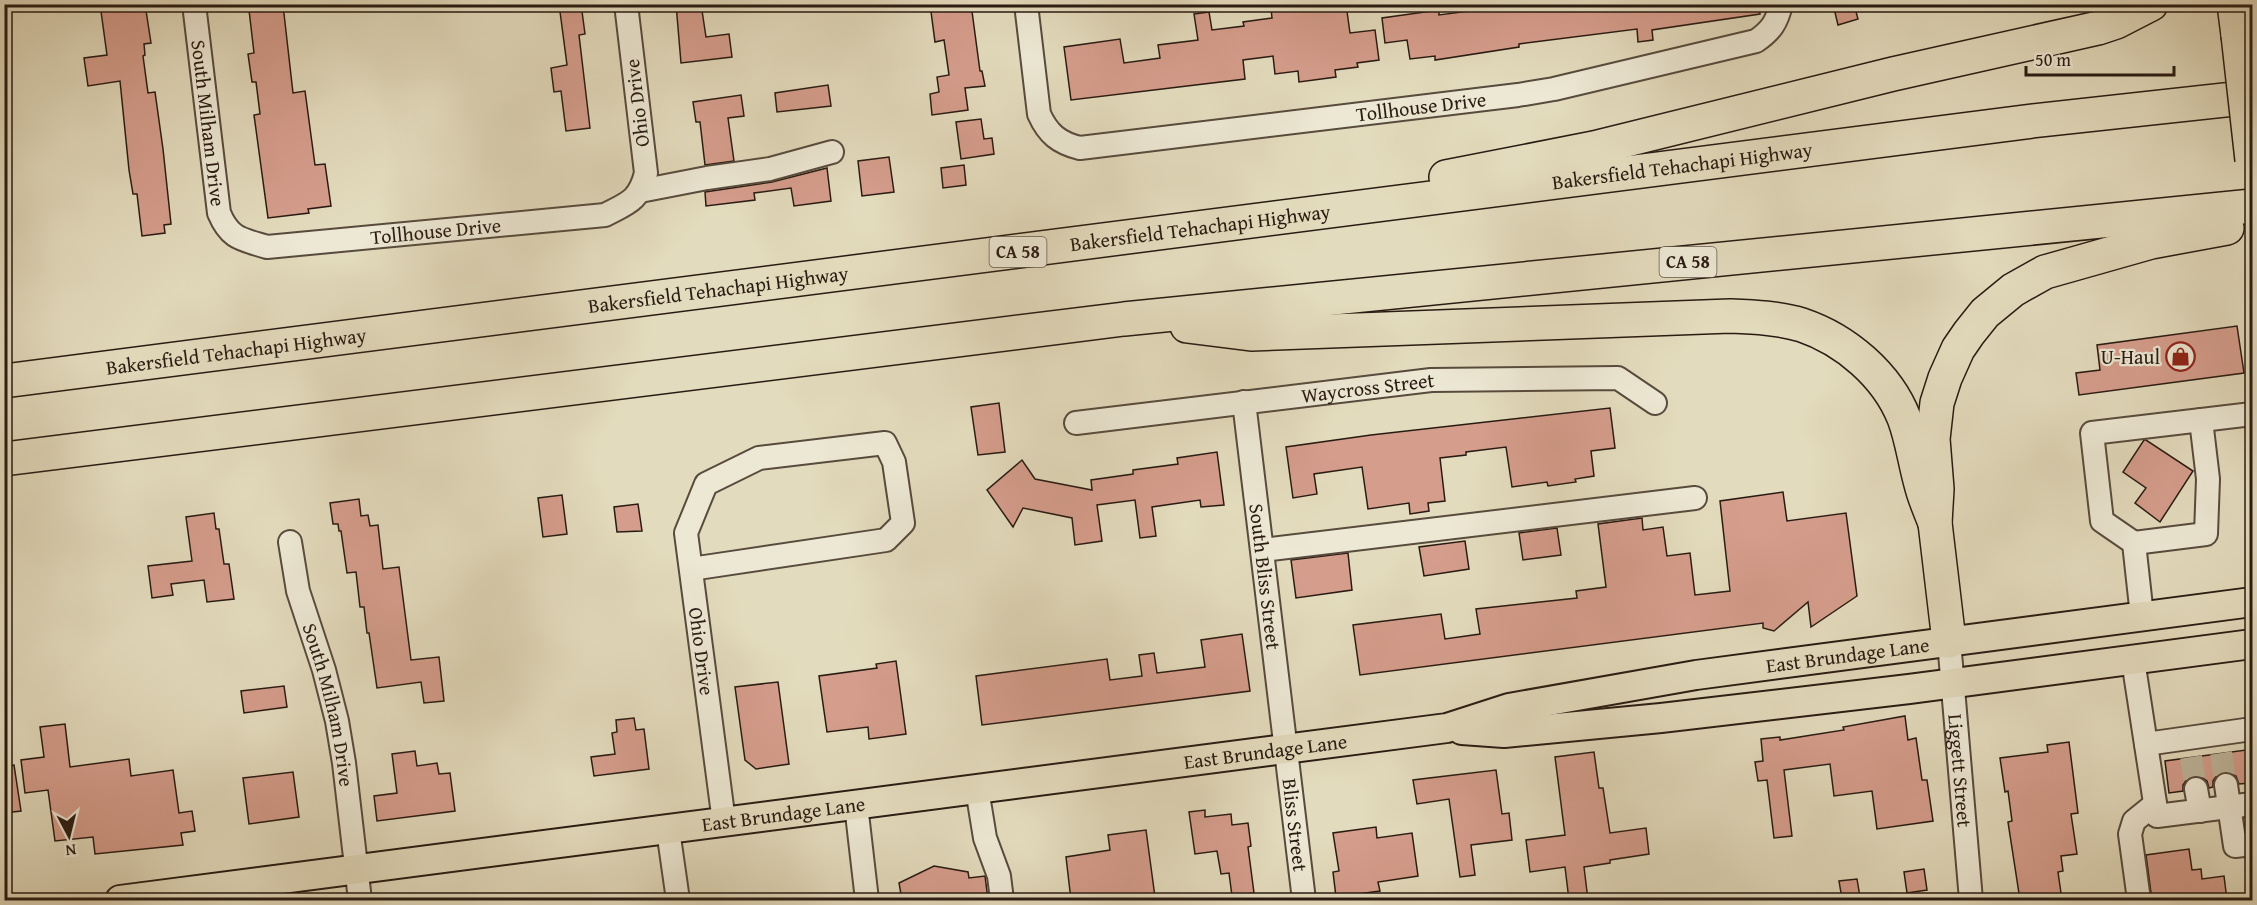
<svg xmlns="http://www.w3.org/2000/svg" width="2257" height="905" font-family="'Gentium Book Plus',serif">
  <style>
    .building { fill: #d59d8c; stroke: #291b12; stroke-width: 1.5 }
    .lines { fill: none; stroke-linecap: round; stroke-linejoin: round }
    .minor-tunnel { stroke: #beb59b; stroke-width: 22; stroke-dasharray: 22 11; stroke-linecap: butt }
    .minor-casing { stroke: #584b3d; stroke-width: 26 }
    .major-casing { stroke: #291b12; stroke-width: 32 }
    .highway-casing { stroke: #291b12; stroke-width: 36 }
    .minor { stroke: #ede8d4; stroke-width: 22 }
    .major { stroke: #e3dbbd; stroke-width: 28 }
    .highway { stroke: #e3dbbd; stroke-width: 33 }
    .highway-bridge-casing { stroke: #291b12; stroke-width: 36; stroke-linecap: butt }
    .highway-bridge { stroke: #e3dbbd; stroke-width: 33 }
    .labels { text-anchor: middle; stroke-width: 4.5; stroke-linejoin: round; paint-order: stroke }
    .shield { fill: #ede8d4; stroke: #64584c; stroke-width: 1.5 }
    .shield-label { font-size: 18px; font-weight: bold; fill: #291b12 }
    .street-label { font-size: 20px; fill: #291b12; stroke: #ede8d4 }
    .poi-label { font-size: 20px; fill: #291b12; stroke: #ede8d4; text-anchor: end }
  </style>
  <rect width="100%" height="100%" fill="#e3dbbd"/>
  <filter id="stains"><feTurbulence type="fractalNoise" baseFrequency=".00333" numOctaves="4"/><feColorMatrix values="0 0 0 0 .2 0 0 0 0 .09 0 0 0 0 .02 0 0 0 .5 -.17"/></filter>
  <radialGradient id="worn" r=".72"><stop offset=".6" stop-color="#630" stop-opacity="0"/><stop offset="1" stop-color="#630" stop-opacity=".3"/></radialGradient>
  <g class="building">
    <path d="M100 4H145L151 43 144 44 145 55 143 56 148 93 155 92 163 149 171 224 164 225 165 233 142 236 137 194H133L129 170 120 81 88 86 84 58 107 55Z"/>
    <path d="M559 4H581L585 34 579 35 590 128 566 131 561 91 554 92 551 68 567 65Z"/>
    <path d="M676 4H701L706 37 729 34 732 57 681 63Z"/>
    <path d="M930 4H971L980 71H982L985 86 965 88 968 110 932 115 930 94 939 92 937 77 949 75 944 40 935 42Z"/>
    <path d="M1305 4H1346L1350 33 1375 30 1379 60 1357 63 1358 67 1335 70 1336 77 1299 82 1298 71 1275 74 1273 56 1243 60 1245 79 1071 100 1064 47 1120 39 1124 63 1160 58 1158 45 1198 40 1194 14 1209 12 1212 30 1244 26 1243 22 1272 18 1271 9Z"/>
    <path d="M1523 4H1759L1760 14 1652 30 1653 40 1638 42 1637 29 1519 44V47L1435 60V56L1410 59 1407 40 1385 43 1382 18 1439 10V15Z"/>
    <path d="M1833 4H1854L1858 19 1838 25Z"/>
    <path d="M283 5 293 93 305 91 315 165 325 164 331 206 308 209 309 213 268 218 254 115 260 114 256 82H252L248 54 254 53 249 10Z"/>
    <path d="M828 85 831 106 777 112 775 93Z"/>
    <path d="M741 95 744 116 728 118 734 161 705 165 700 122H696L693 102Z"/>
    <path d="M981 119 984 139 992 138 994 154 961 159 956 122Z"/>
    <path d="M889 157 894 192 862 196 858 161Z"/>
    <path d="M964 165 966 185 943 188 941 168Z"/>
    <path d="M827 168 831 201 794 206 791 188 754 193 755 200 706 206 705 192 772 182Z"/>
    <path d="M2237 326 2244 373 2079 395 2076 373 2100 370 2097 345Z"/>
    <path d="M999 403 1005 452 978 455 971 407Z"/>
    <path d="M1610 408 1615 448 1591 451 1594 476 1575 479 1576 482 1548 486 1547 482 1512 487 1506 447 1466 452V455L1440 458 1445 501 1428 503 1429 511 1410 514 1409 503 1368 509 1362 467 1314 474 1317 494 1293 498 1286 447 1371 435Z"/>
    <path d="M2144 440H2146L2193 471 2160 522 2135 503 2146 488 2123 472Z"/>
    <path d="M1217 452 1224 505 1201 507 1200 500 1152 507 1156 536 1140 538 1135 500 1097 505 1102 541 1075 545 1072 518 1023 508 1013 527 987 490 1022 460 1035 479 1092 490 1091 480 1133 474V470L1178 464 1177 458Z"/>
    <path d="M1783 492 1787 521 1846 513 1857 596 1811 627 1808 602 1774 631 1763 628V623L1360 675 1353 625 1441 614 1445 639 1480 634 1476 609 1577 598 1576 591 1606 587 1598 524 1642 518 1643 530 1663 527 1667 556 1690 553 1695 595 1730 591 1720 501Z"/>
    <path d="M562 495 567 534 543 537 538 498Z"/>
    <path d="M359 499 361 516 368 515 370 526 378 525 383 569 399 567 411 660 439 657 444 701 424 703 421 682 377 688 369 633H367L364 607H360L356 572 347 573 341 531H339L338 524H333L330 503Z"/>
    <path d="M638 504 642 531 617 532 614 507Z"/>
    <path d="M214 513 216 529H219L224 564H229L234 599 207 602 204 580 171 584 173 595 152 598 148 566 192 561 186 517Z"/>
    <path d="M1557 528 1561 555 1523 560 1519 533Z"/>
    <path d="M1465 541 1469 569 1424 576 1419 547Z"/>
    <path d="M1348 553 1352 590 1296 598 1291 560Z"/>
    <path d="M1242 634 1250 691 982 725 976 676 1107 659 1110 680 1142 676 1139 655 1154 653 1157 673 1205 667 1201 640Z"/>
    <path d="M896 661 906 734 869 739 868 727 827 732 819 676 877 668 876 664Z"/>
    <path d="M778 682 789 764 756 769 745 760 735 687Z"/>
    <path d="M284 686 287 707 244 713 241 691Z"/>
    <path d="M1905 716 1908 740 1916 738 1922 780H1927L1933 821 1877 829 1872 791 1834 796 1830 764 1784 770 1792 836 1774 838 1767 780 1758 781 1755 762 1763 761 1761 739 1780 737V740L1844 730 1843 727Z"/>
    <path d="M634 718 636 730 644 729 649 769 594 776 591 757 615 754 612 733 617 732 616 720Z"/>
    <path d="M65 724 70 767 129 759 131 776 173 770 179 813 192 811 195 831 181 833 183 845 95 854 93 837 55 841 48 790 25 793 21 760 44 757 40 727Z"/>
    <path d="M2069 742 2078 813 2071 814 2077 854 2061 856 2063 871 2058 872 2062 900H2020L2008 822 2012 821 2008 791 2005 792 2000 758 2048 752 2047 745Z"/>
    <path d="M2246 750 2250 783 2239 784 2236 776 2225 772 2217 775 2213 781V787L2209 788 2207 781 2201 777 2194 776 2187 779 2183 785V791L2169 793 2165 761Z"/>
    <path d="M415 751 417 766 437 763 439 774 450 773 455 811 377 821 374 796 397 793 392 754Z"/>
    <path d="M1594 752 1599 788H1603L1610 833 1646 828 1649 854 1610 860V863L1584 867 1588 900H1569L1565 867 1530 872 1526 840 1565 835 1555 757Z"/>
    <path d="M14 765 21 811 4 813V766Z"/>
    <path d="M1496 770 1502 814 1509 813 1512 840 1471 845 1475 875 1460 877 1449 799 1417 804 1413 780Z"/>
    <path d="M293 772 299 817 249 824 243 778Z"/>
    <path d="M1205 810V817L1231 814 1232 825 1248 823 1251 846 1248 847 1254 893 1232 896 1229 873 1221 874 1217 851 1195 854 1189 812Z"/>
    <path d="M1376 827 1377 838 1412 833 1418 876 1378 882 1380 891 1336 897 1333 872 1339 871 1333 833Z"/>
    <path d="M1146 830 1155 897 1141 899 1142 900H1071L1066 857 1110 850 1108 835Z"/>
    <path d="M2189 849 2192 870 2201 869 2202 879 2224 876 2227 900H2152L2146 855Z"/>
    <path d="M934 866 968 872 969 878 985 876 988 900H902L899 883Z"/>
    <path d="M1924 869 1927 890 1907 893 1904 872Z"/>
    <path d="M1857 879 1860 897 1842 899 1839 881Z"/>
  </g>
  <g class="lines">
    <g class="minor-tunnel">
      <path d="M2221 753 2226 785"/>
      <path d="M2191 757 2196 789"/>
    </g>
    <defs>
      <g id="minor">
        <path id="s1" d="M194 4 219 213C230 239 241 239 267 247L605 215C628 203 639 201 646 173L626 4"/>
        <path id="s2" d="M1026 4 1039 114C1048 134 1059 143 1080 148L1518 95 1554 89 1756 41C1771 31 1777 22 1781 4"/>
        <path d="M640 191 707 178 770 169 832 152"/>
        <path id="s3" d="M1244 402 1304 900"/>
        <path id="s4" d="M1076 423 1431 380 1618 378 1655 403"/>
        <path id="s5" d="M290 542 298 591 324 670 337 721 344 763 360 900"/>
        <path d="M2134 543 2206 534 2208 479 2201 420"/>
        <path d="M1263 550 1695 498"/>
        <path id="s6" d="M691 569 886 540 903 523 894 462 885 443 759 458 706 484 686 533 724 822"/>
        <path d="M2142 616 2134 543 2102 521 2092 433 2252 414"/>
        <path id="s7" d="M1949 641 1971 900"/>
        <path d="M2133 660 2157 816 2252 804"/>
        <path d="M2146 744 2252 729"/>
        <path d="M2226 785 2235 846 2252 844"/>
        <path d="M977 789 985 838 999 876 1002 900"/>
        <path d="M2196 789 2200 811"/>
        <path d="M856 805 867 900"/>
        <path d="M668 830 678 900"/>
        <path d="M2139 900 2130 834 2134 821 2155 804"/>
      </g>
      <g id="major">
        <path d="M1462 730 1504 733 1661 718 1909 689 2252 644"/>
        <path id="s8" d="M120 900 1447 728 1509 708 1696 675 2252 602"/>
      </g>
      <g id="highway">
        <path d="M2234 4 2238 35"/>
        <path d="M1446 177 1594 148 1893 74 2098 28 2116 22 2151 4"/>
        <path d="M1187 326 1251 334 1730 316C1754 317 1779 318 1802 325 1846 340 1887 375 1904 418 1912 439 1915 463 1921 484 1924 497 1930 510 1935 523"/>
        <path id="s9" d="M4 381 2032 121 2252 97"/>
        <path d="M4 459 1124 319 2252 206"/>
        <path d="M1949 641 1935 523 1937 489 1933 439 1937 403 1945 378 1958 349 1969 333 1985 313 2013 290 2045 272 2151 242 2227 228"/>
      </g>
    </defs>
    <use href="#minor" class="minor-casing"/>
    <use href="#major" class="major-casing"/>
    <use href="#highway" class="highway-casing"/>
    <use href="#minor" class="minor"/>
    <use href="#major" class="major"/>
    <use href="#highway" class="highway"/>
    <defs>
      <path id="highway-bridge" d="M2238 35 2252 160"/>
    </defs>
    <use href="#highway-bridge" class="highway-bridge-casing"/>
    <use href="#highway-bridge" class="highway-bridge"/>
  </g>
  <defs>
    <symbol id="shop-ring" viewBox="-11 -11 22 22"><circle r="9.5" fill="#ede8d4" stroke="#8f2418" stroke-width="1.5"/><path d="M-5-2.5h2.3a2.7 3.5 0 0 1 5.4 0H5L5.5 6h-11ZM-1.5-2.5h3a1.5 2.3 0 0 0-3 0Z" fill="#8f2418"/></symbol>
  </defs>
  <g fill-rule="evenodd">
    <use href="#shop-ring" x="2164" y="340" width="33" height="33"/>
  </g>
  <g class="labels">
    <g class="shield">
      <rect x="989.5" y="237" width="57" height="30" rx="4.5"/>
      <rect x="1659.5" y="247" width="57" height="30" rx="4.5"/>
    </g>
    <g class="shield-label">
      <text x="1018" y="258">CA 58</text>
      <text x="1688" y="268">CA 58</text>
    </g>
    <g class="street-label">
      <text transform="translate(637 103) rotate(-97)" y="7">Ohio Drive</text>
      <text dy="7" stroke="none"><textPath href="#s2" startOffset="510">Tollhouse Drive</textPath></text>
      <text dy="7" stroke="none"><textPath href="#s1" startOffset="120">South Milham Drive</textPath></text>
      <text dy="7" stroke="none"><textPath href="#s9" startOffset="1692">Bakersfield Tehachapi Highway</textPath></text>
      <text dy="7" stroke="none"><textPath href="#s9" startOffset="1206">Bakersfield Tehachapi Highway</textPath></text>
      <text dy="7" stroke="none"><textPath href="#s1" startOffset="442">Tollhouse Drive</textPath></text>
      <text dy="7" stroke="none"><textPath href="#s9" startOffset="720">Bakersfield Tehachapi Highway</textPath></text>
      <text dy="7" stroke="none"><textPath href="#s9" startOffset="234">Bakersfield Tehachapi Highway</textPath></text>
      <text dy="7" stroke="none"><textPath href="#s4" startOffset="294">Waycross Street</textPath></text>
      <text dy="7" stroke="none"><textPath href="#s3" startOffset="176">South Bliss Street</textPath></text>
      <text dy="7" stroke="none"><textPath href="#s6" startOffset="662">Ohio Drive</textPath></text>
      <text dy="7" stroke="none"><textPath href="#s8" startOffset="1746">East Brundage Lane</textPath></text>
      <text dy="7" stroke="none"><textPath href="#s5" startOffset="168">South Milham Drive</textPath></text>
      <text dy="7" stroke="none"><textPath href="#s8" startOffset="1155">East Brundage Lane</textPath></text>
      <text dy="7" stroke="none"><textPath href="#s7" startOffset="130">Liggett Street</textPath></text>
      <text dy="7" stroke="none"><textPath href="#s8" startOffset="669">East Brundage Lane</textPath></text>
      <text dy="7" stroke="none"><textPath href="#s3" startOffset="426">Bliss Street</textPath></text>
    </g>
    <g class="poi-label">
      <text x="2160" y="364">U-Haul</text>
    </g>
  </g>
  <rect width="2257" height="905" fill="none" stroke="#e3dbbd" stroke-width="24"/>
  <rect x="6" y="6" width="2245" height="893" fill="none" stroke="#291b12" stroke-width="3"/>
  <rect x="12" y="12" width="2233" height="881" fill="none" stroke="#291b12" stroke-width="1.5"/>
  <g transform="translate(69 836) rotate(173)" stroke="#ede8d4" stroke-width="4.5" paint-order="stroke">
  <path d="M0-4.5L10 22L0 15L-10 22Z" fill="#291b12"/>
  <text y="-9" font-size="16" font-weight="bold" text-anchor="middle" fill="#291b12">N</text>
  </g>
  <path d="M2026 66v9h148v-9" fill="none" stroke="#291b12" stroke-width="3"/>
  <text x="2035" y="66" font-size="18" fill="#291b12" stroke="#ede8d4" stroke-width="4.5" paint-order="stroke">50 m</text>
  <rect width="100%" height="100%" filter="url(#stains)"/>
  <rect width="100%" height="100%" fill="url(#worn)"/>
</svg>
